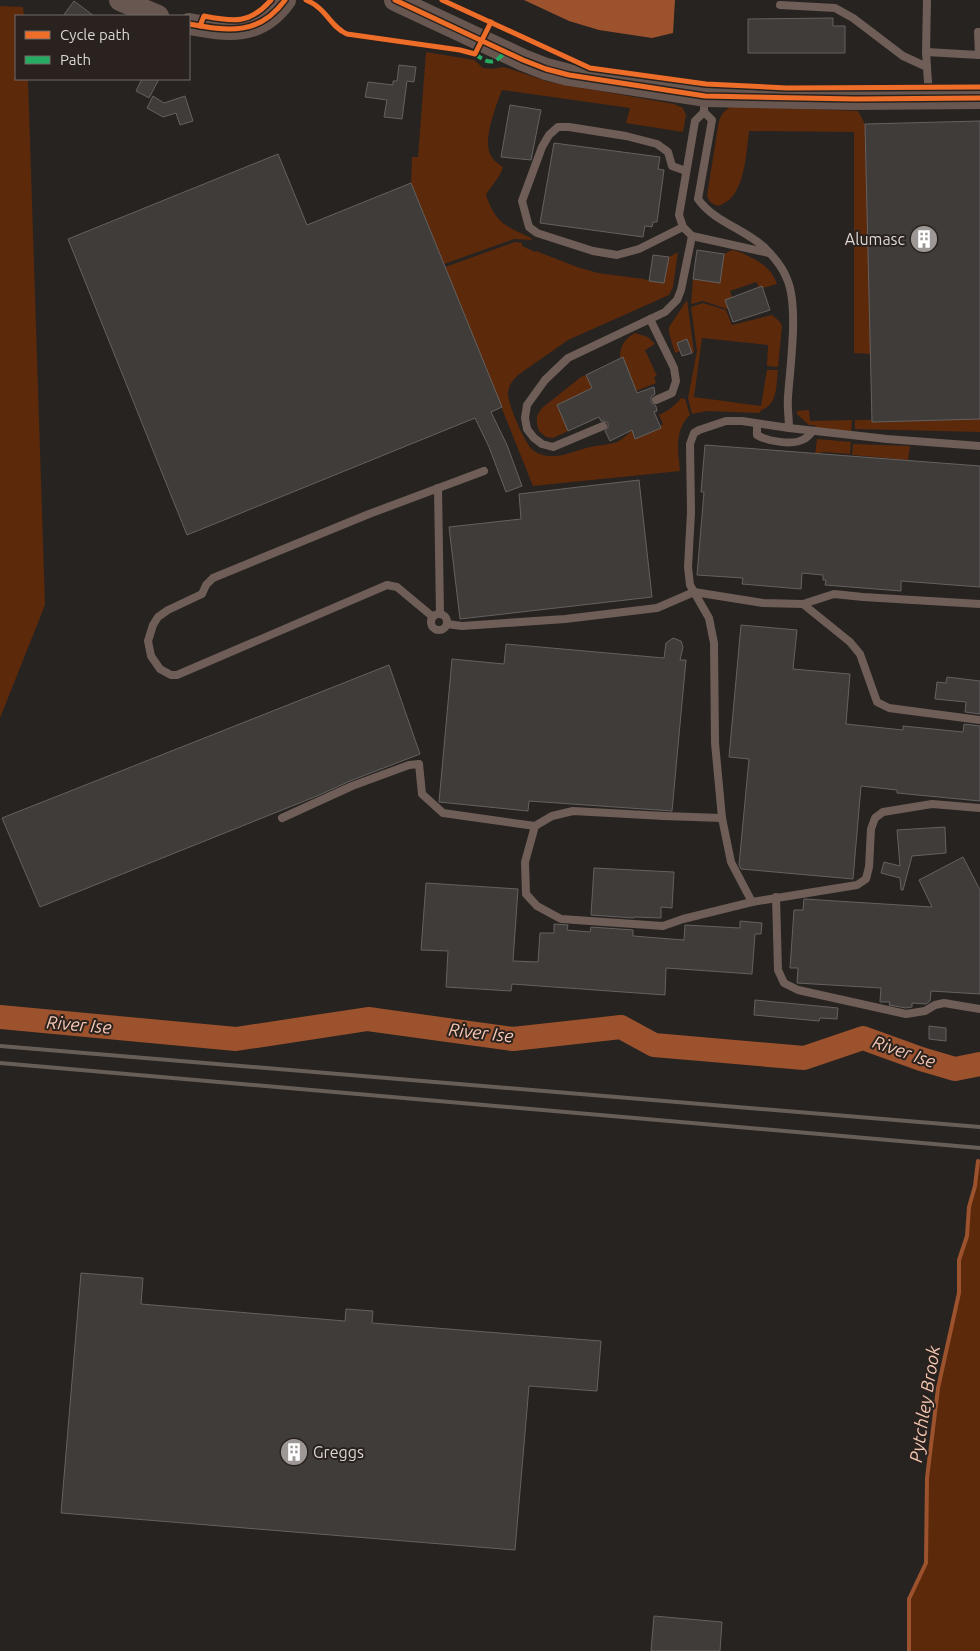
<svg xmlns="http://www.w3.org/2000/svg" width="980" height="1651" font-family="Ubuntu,sans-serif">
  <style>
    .green { fill: #5c290b }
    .water { fill: #9c522d }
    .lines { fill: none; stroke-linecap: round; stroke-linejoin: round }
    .stream { stroke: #9c522d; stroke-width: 4 }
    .river { stroke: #9c522d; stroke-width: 24 }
    .building { fill: #3f3c3a; stroke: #656160 }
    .lane { stroke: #6f5e57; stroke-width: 8 }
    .secondary { stroke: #685750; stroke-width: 22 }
    .rail { stroke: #675e58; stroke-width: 4 }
    .quiet { stroke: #26ab63; stroke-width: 4; stroke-dasharray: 8 4; stroke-linecap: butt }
    .cycleway-casing { stroke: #2a221e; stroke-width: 8 }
    .cycleway { stroke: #ee6e29; stroke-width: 5 }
    .labels { text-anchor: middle; stroke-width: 4; stroke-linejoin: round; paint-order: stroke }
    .poi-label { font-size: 16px; fill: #dcd7d4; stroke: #2a221e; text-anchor: end }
    .water-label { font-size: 18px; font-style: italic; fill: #f6c8b3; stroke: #2a221e }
  </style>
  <rect width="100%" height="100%" fill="#272321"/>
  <g class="green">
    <path d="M0 6 23 7 24 16H16V79H28L45 605 0 718Z"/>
    <path d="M426 52 474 60 483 68 492 69 504 67 549 82 674 104 683 108 686 115 683 132 626 123 630 108 502 90C496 106 482 141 491 156 493 160 499 164 503 167 501 176 490 187 486 195 496 224 506 226 531 238L532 240 514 239 444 264 411 183 412 157H418Z"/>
    <path d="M733 106 858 111 865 124 871 354 854 353V132L749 131C746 155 745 200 717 206L710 202 707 196 718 126C720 116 723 110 733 106Z"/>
    <path d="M515 242 522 243V246L535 252 536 251 577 267 598 273 644 279 649 281 664 283 669 257 678 252 673 287 669 295 568 340 518 375C513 380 509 385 508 392 507 403 525 445 534 451 552 463 573 451 590 447 599 445 609 445 617 442 623 439 628 434 632 430L636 438 661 428 660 426 663 424 659 415C668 411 675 406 681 398L685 399 690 415C674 431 678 449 680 471L533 486 445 267Z"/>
    <path d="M732 250C739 251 744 254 750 257 764 264 772 270 777 284L763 288 762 286 759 287 756 282 730 291 732 297 726 300 729 308 727 309 703 301 691 304 693 279 720 283 724 254Z"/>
    <path d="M687 300 694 352 692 353 687 339 680 351 675 353 669 333V327Z"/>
    <path d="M703 303 726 310 732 325 772 315 780 322 782 326 778 367 767 366 768 345 702 338 694 397 761 406 767 370H778C776 385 778 405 761 410L760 413 707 411 692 414 688 398 697 351 691 307Z"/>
    <path d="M635 333 648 337 655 344 645 350 657 376 654 377 656 383 636 391 623 358 620 359C620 346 624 339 635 333Z"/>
    <path d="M586 375 592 388 558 405 568 431 553 438 546 437 539 431 537 424V416L542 408 581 377Z"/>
    <path d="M809 410 810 421 852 420 851 432 815 428V425H809L797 414V411Z"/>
    <path d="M980 419V432L855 429V420H872L873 422Z"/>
    <path d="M817 439 851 442 850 454 824 452 815 454Z"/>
    <path d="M853 444 910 446 908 460 852 455Z"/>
    <path d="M978 1161H980V1651H909V1599L926 1563 927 1478 938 1388 959 1293V1260L967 1236 969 1207 975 1186Z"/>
  </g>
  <path class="water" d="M524 0H675L673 33 652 38 599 30 569 21Z"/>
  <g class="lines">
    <path class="stream" d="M909 1651V1599L926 1563 927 1478 938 1388 959 1293V1260L967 1236 969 1207 975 1186 978 1161"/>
    <path class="river" d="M0 1017 236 1039 368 1019 513 1039 621 1027 654 1045 804 1058 863 1038 921 1059 955 1069 980 1064"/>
  </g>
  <g class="building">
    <path d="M74 1 94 16H63Z"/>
    <path d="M833 18V26H845V53H748V19Z"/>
    <path d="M399 65 416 67 414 82 407 81 402 119 384 117 387 100 365 97 368 82 393 85V81H397Z"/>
    <path d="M142 79H159L149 98 136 91Z"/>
    <path d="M153 96 164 103 185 96 193 121 180 125 176 113 163 117 147 108Z"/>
    <path d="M510 105 541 110 531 160 501 157Z"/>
    <path d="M980 121V419L872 422 865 124Z"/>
    <path d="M554 143 660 157 658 169 664 170 657 222H653L652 227 645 226 643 237 540 223Z"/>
    <path d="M278 154 307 225 411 183 502 407 491 412 507 445 522 486 506 492 489 447 475 418 187 535 68 239Z"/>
    <path d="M697 250 724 254 720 283 693 279Z"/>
    <path d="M653 255 669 257 664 283 649 281Z"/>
    <path d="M762 286 770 310 733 322 725 300Z"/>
    <path d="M687 339 692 353 682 356 677 343Z"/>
    <path d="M623 357 637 393 654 387 655 394 651 397V402L656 406 657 411 654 412 661 428 635 439 632 430 610 441 605 431 608 427V423L604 421H601L599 417 568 431 557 405 592 388 586 375Z"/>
    <path d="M705 445 980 466V587L901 581V591L825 585 826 580H823V575L802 573 801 589 742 584 743 578 697 575 704 492H701Z"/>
    <path d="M639 480 652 597 460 619 449 527 521 519 519 494Z"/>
    <path d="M741 625 797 630 793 669 850 674 846 724 903 730V726L963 732 964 724 980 726V801L897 793V790L861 786 853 879 741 869 739 865 749 759 729 757Z"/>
    <path d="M673 638 681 641 683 647 680 660H686L672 811 529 801 528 811 439 802 452 659 504 664 506 644 664 658 666 643Z"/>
    <path d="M389 665 420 754 350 781 317 796 40 907 2 818Z"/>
    <path d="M947 677 980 681V714L965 712 966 702 935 699 937 682 946 683Z"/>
    <path d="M945 827 946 853 912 856 903 890H901L900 878 881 873 884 862 900 866 897 830Z"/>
    <path d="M963 857 980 890V994L931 991 930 1001 926 1004 912 1003V1007L906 1008 889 1005 890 1002H880L881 988 797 983 798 968H790L794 910H803L804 899 932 907 919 880Z"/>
    <path d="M594 868 674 872 672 908 661 907V918L634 917V918L591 915Z"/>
    <path d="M426 883 518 889 513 961 538 962 540 933H554V924L568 925 567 930 590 932 591 927 633 930V936L684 940 685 925 740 928V921L762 923 761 934H755L752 974 666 968 665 995 512 984 511 991 446 987 448 951 421 950Z"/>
    <path d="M755 1000 838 1008 837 1019 820 1018 819 1021 754 1015Z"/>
    <path d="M929 1026 946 1028V1041L929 1039Z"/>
    <path d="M81 1273 143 1278 141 1304 345 1321 346 1309 373 1311 372 1323 601 1341 597 1391 529 1386 515 1550 61 1513Z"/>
    <path d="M654 1616 722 1622 720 1651H651Z"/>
  </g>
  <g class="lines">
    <g class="lane">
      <path d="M927 0 926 52 929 97"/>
      <path d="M780 5 835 8 853 18 903 56 927 67"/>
      <path d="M926 52 979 55 978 32H980"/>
      <path d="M704 108V112L695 121 679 215 683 227 692 236 769 253"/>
      <path d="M704 112 712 120 698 199C714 222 745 229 765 248 773 256 783 268 787 279 799 306 790 367 788 397 787 407 789 418 789 428L742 421H726L699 430 694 433 690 444 691 512 688 567 690 585 709 618 714 643 715 743 722 818 731 862 752 902"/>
      <path d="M683 227 639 249 617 255 593 251 537 233 529 227 522 201 542 147 549 135 558 127H569L626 136 657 144 668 152 672 166 686 171"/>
      <path d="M650 319 674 368 676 381 672 393 656 400"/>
      <path d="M757 424V435C767 441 793 446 804 439 807 438 810 434 813 431"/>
      <path d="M603 426 553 447 542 444 534 438 527 429 525 418 527 405 545 380 568 358 665 312 677 300 681 290 692 236"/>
      <path d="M789 428 887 439 980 446"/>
      <path d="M438 488 440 614"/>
      <path d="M803 604 834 594 863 597 980 604"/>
      <circle cx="439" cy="622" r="8"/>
      <path d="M433 617 397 587 387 585 177 675H171L160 669 151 656 148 641 153 625 158 617 168 610 202 594 206 585 213 578 369 514 484 471"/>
      <path d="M447 624 462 626 565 619 657 608 694 592 763 603 803 604 850 642 860 654 877 702 889 708 980 720"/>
      <path d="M282 818 352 786 409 765 419 764 422 794 443 813 535 826"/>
      <path d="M722 818 664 816 573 811 552 816 535 826 525 862 526 894 537 906 561 919 663 926 683 919 752 902 857 885 866 879 869 867 871 829 875 818 883 812 932 804 980 808"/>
      <path d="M776 897 778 970 784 983 798 990 906 1014 925 1011 935 1005 944 1003 980 1009"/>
    </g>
    <g class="secondary">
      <path d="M120 0 158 16"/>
      <path d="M395 0 523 60 546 69 569 75 705 96 855 99 980 98"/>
      <path d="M189 24C228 31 259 36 285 0"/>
    </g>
    <g class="rail">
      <path d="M0 1046 980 1127"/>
      <path d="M0 1063 980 1148"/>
    </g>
    <path class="quiet" d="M475 54C489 64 494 65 505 52"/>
    <defs>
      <g id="cycleway">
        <path d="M306 0C328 9 329 26 347 34L460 50 475 54 491 22"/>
        <path d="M395 0 523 60 546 69 569 75 705 96 855 99 980 98"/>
        <path d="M442 0 590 68 706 84 787 88 980 87"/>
        <path d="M189 24C228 31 259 36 285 0"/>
        <path d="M200 26 204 16C234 22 250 24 271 0"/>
      </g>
    </defs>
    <use href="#cycleway" class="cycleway-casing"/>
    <use href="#cycleway" class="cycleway"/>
  </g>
  <defs>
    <symbol id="building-disc" viewBox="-11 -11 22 22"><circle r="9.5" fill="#9d9895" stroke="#2a221e"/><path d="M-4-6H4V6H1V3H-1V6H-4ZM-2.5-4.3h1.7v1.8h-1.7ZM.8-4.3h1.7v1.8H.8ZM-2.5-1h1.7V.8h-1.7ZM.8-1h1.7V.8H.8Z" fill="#fff"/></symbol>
  </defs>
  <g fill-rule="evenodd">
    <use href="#building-disc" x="908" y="223" width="32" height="32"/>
    <use href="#building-disc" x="278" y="1436" width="32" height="32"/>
  </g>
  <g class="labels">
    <g class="poi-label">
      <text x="905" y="245">Alumasc</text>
      <text x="313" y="1458" text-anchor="start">Greggs</text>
    </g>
    <g class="water-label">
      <text transform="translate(79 1025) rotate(5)" y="6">River Ise</text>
      <text transform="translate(481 1033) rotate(6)" y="6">River Ise</text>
      <text transform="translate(904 1052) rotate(19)" y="6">River Ise</text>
      <text transform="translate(925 1404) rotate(-81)" y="6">Pytchley Brook</text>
    </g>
  </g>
  <rect x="15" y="15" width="175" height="65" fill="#2a221e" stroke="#716a67"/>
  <rect x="25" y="31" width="25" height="8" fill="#ee6e29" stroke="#716a67"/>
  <text x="60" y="40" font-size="15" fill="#dcd7d4">Cycle path</text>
  <rect x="25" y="56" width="25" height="8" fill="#26ab63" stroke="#716a67"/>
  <text x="60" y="65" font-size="15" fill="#dcd7d4">Path</text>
</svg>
